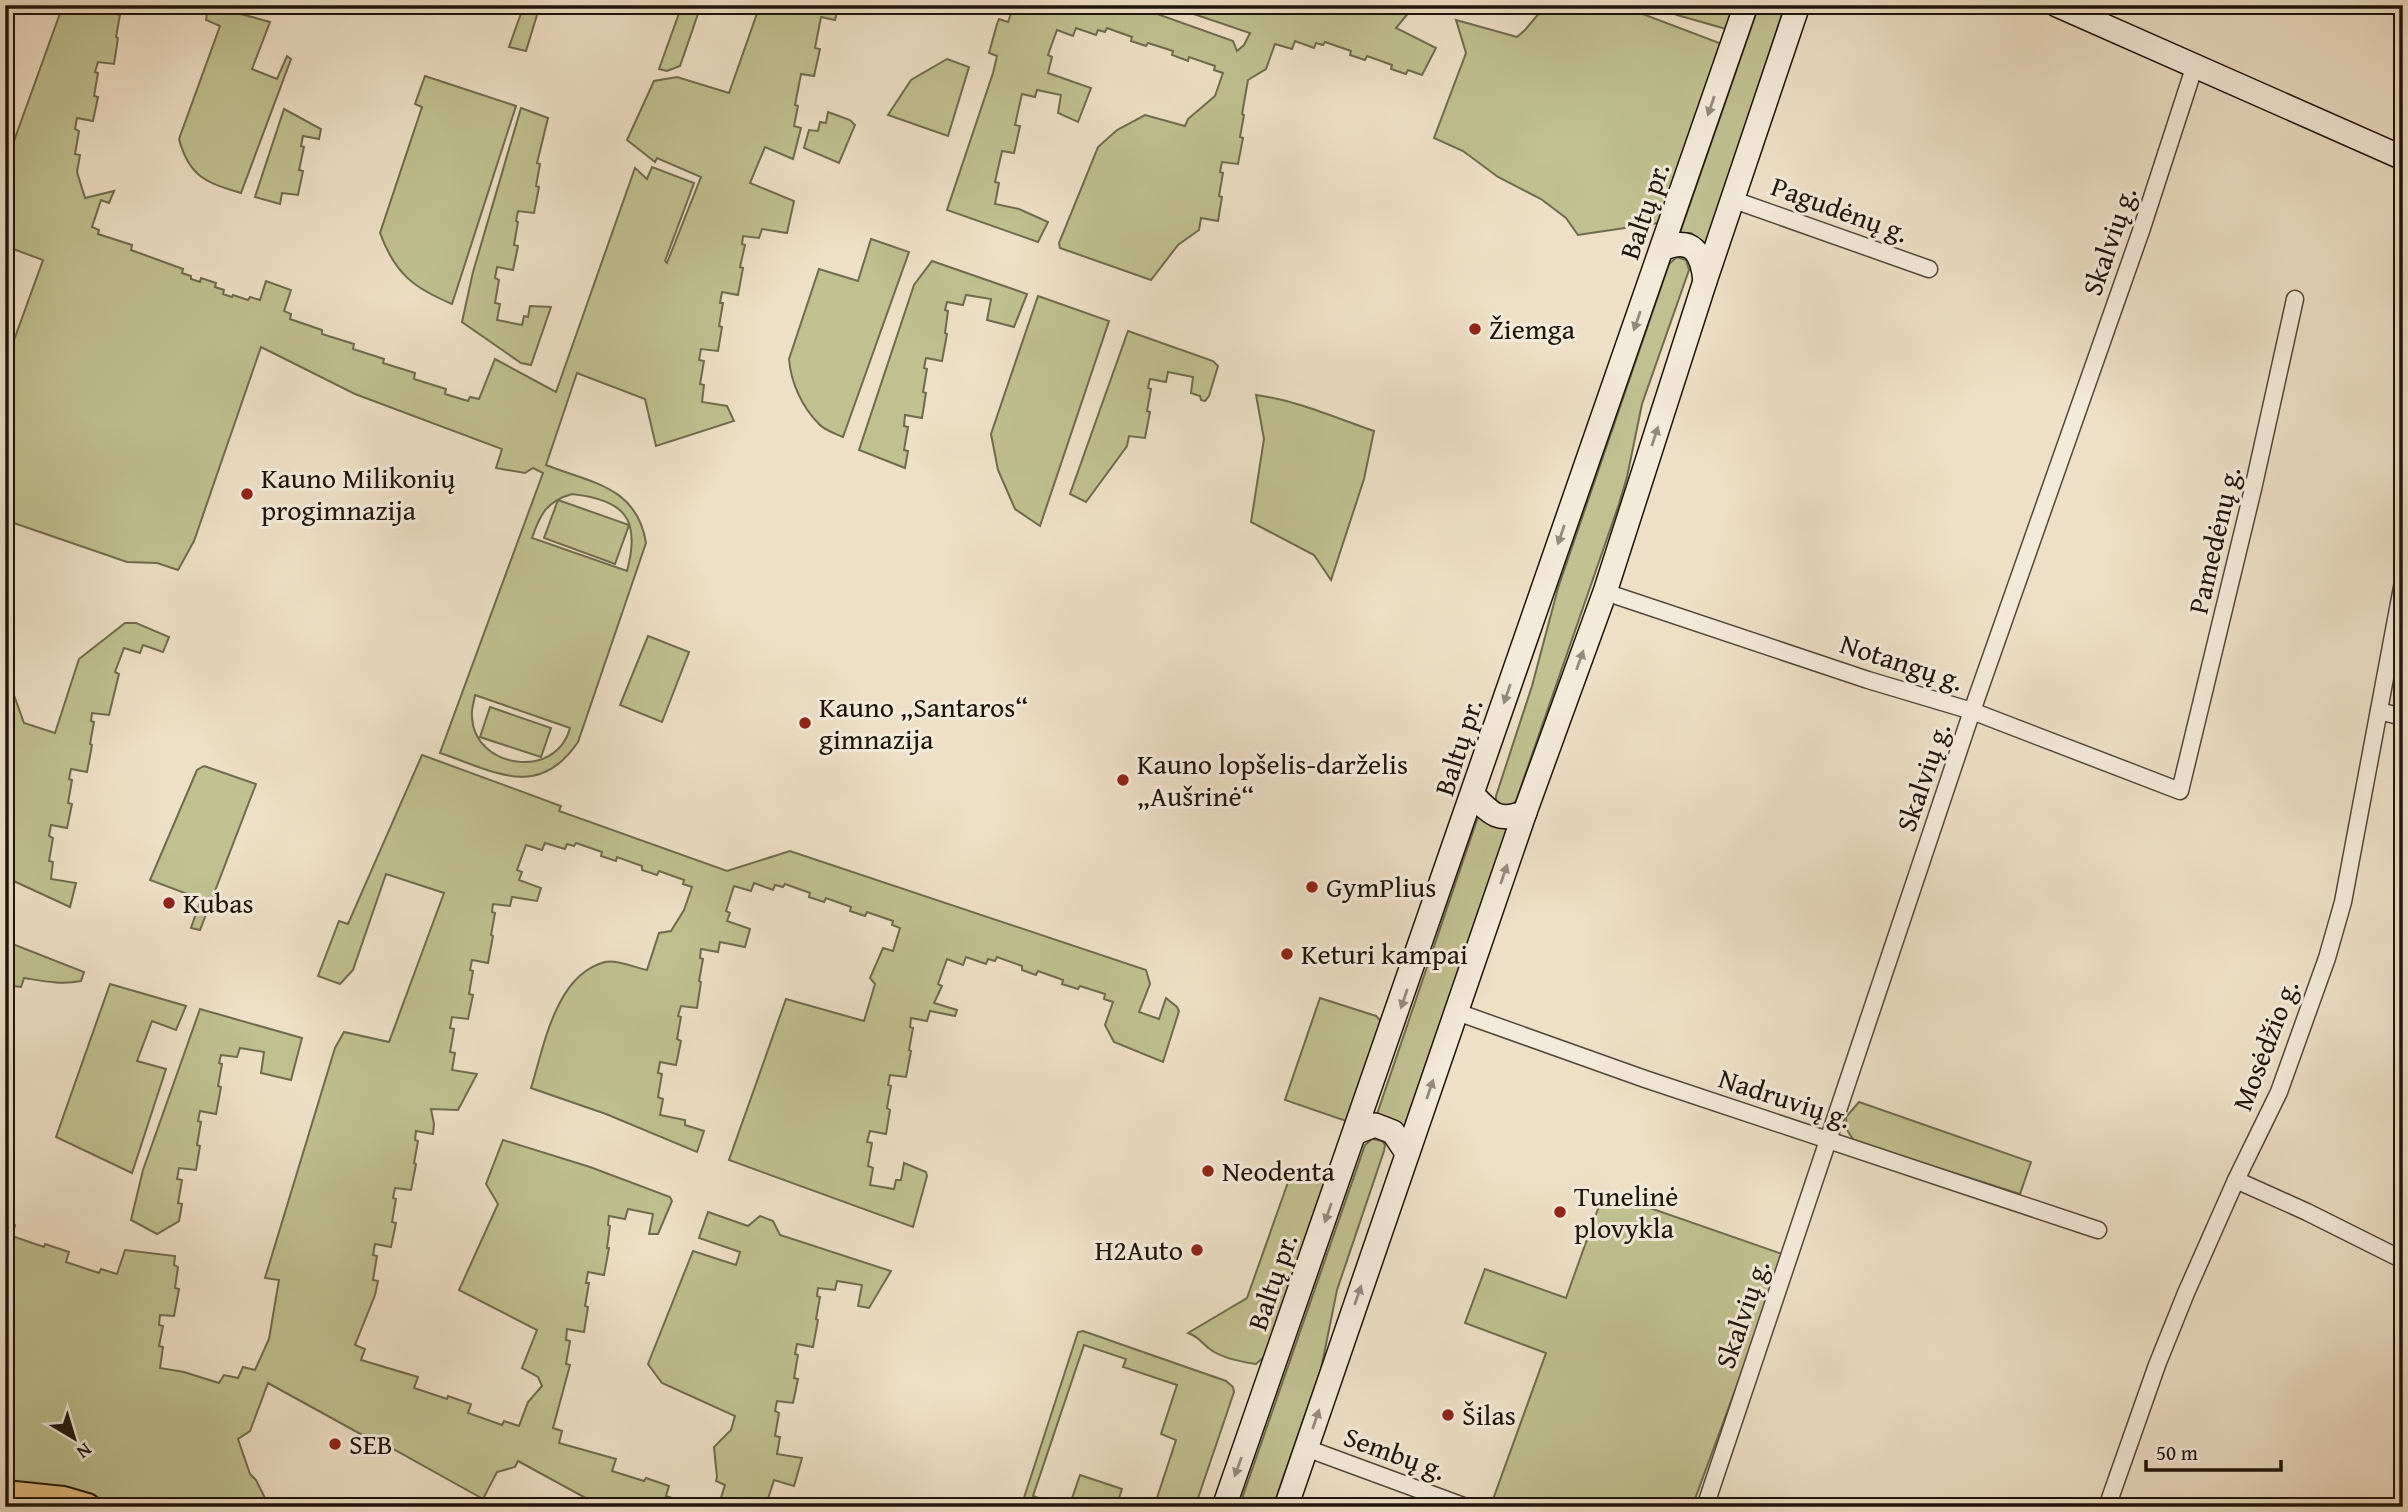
<svg xmlns="http://www.w3.org/2000/svg" width="2408" height="1512" font-family="'Gentium Book Plus',serif">
  <style>
    .green { fill: #c0c090; stroke: #6f6a4e; stroke-width: 2; fill-rule: evenodd }
    .lines { fill: none; stroke-linecap: round; stroke-linejoin: round }
    .street-casing { stroke: #52473a; stroke-width: 19 }
    .secondary-casing { stroke: #1e140b; stroke-width: 26 }
    .primary-casing { stroke: #1e140b; stroke-width: 30 }
    .street { stroke: #f4eada; stroke-width: 16 }
    .secondary { stroke: #f4eada; stroke-width: 23 }
    .primary { stroke: #e7c083; stroke-width: 26 }
    .oneway { fill: #948a7d }
    .poi-dot { fill: #8f2418; stroke: #f4eada; stroke-width: 2.5 }
    .labels { text-anchor: middle; stroke-width: 6; stroke-linejoin: round; paint-order: stroke }
    .street-label { font-size: 28px; fill: #1e140b; stroke: #f4eada }
    .poi-label { font-size: 28px; fill: #1e140b; stroke: #f4eada; text-anchor: start }
  </style>
  <rect width="100%" height="100%" fill="#eedfc6"/>
  <filter id="stains"><feTurbulence type="fractalNoise" baseFrequency=".00286" numOctaves="4"/><feColorMatrix values="0 0 0 0 .2 0 0 0 0 .09 0 0 0 0 .02 0 0 0 .5 -.17"/></filter>
  <radialGradient id="worn" r=".72"><stop offset=".6" stop-color="#630" stop-opacity="0"/><stop offset="1" stop-color="#630" stop-opacity=".3"/></radialGradient>
  <g class="green">
    <path d="M63 5H135V8L118 6 117 14 120 15 116 37 118 38 114 64 98 62 95 72 98 73 94 96 98 97 93 121 77 118 75 129 79 131 75 154 80 155 77 172 85 198 114 191 109 203 101 200 92 227 99 230 98 234 132 245 131 250 183 269 182 273 191 276V279L200 282 201 278 216 283 215 287 224 290 223 294 232 297 233 295 248 300 250 297 260 300 266 281 291 290 284 311 291 314 290 319 322 330V334L354 344 353 349 384 359 383 363 415 373 414 379 446 389 445 394 468 401 470 397 479 399 495 359 556 392 635 168 647 179 652 167 694 183 665 261 667 263 701 177 657 158 655 162 627 140 654 81 677 77 729 93 760 5H839L835 20 821 17 815 48 820 49 814 76 801 74 795 105 798 106 794 126 801 128 793 159 765 147 750 183 794 201 787 233 762 229 759 238 743 236 742 244 745 245 740 267 743 268 738 295 722 292 720 303H723L719 326 722 327 718 351 701 349 699 360 704 361 700 384 704 385 702 402 727 406 734 421 656 446 645 399 577 373 546 465C591 483 637 486 646 543L578 742C538 801 494 771 440 753L543 473 533 468 525 473 496 468 502 449 355 394 261 347 194 541 178 570 157 563 127 562 5 520V365L43 260 5 246V166ZM572 494C625 500 641 519 627 571L532 538C540 514 547 501 572 494ZM475 695 570 728C556 781 474 768 472 717 471 710 474 702 475 695Z"/>
    <path d="M208 5 270 22 252 69 277 79 287 56 291 59 241 193C207 183 189 177 179 139L220 26 206 20Z"/>
    <path d="M524 5H540L526 51 509 47Z"/>
    <path d="M682 5H701L680 66 667 71 659 69Z"/>
    <path d="M1014 5H1132L1233 41 1237 51 1244 45 1250 33 1167 5H1415L1396 28 1436 48 1422 75 1408 70 1406 74 1391 69 1392 65 1367 56 1365 60 1350 55 1351 51 1325 42 1323 45 1316 43 1314 48 1295 41 1292 49 1275 44 1266 69 1248 80 1242 114 1244 115 1240 137 1243 138 1238 164 1222 162 1220 172 1223 173 1219 196 1222 197 1218 221 1201 218 1199 230 1178 245 1151 280 1060 248 1059 243 1098 147 1117 130 1145 115 1185 126 1188 119 1215 96 1223 73 1214 70 1215 66 1189 57 1188 61 1172 55 1173 51 1148 43 1146 46 1131 41 1132 37 1107 28 1105 32 1098 30 1096 35 1076 28 1073 36 1057 30 1048 55 1052 57 1048 73 1091 88 1078 122 1058 113 1061 95 1037 90 1035 97 1022 94 1015 125 1020 126 1014 153 1002 151 995 182 999 183 995 204 1019 209 1048 222 1038 242 947 210 993 73 997 56 989 53 997 24 999 19 1008 22Z"/>
    <path d="M1546 5H1619L1722 44 1658 223 1578 235 1566 218 1541 199 1498 177 1463 151 1434 138 1466 53 1456 20 1517 37 1525 30Z"/>
    <path d="M1655 5H1733L1726 29 1677 15Z"/>
    <path d="M1759 5H1785L1707 245 1691 233H1680Z"/>
    <path d="M947 59 969 67 948 136 888 115 911 80Z"/>
    <path d="M425 76 516 106 452 304C414 288 395 274 380 233L422 107 415 104Z"/>
    <path d="M521 108 548 118 537 163 540 164 536 186 539 187 534 213 518 211 516 221 518 222 514 245 518 246 513 270 497 267 495 278 499 280 495 303 500 304 497 320 522 325 524 316 528 317 530 306 551 307 531 365 521 363 462 322 473 272Z"/>
    <path d="M284 109 321 129 319 139 303 136 301 146 304 147 299 170 303 171 298 195 282 193 280 204 255 197Z"/>
    <path d="M828 112 850 120 855 125 839 163 804 148 809 130 818 131 820 122 826 123Z"/>
    <path d="M871 239 909 252 843 437C836 434 824 430 819 424 802 407 791 383 789 359L819 269 858 281Z"/>
    <path d="M1677 257 1686 260 1689 270 1642 404 1627 477 1619 504 1516 801 1512 805 1503 809 1496 801V796L1532 686 1558 588 1669 264Z"/>
    <path d="M932 261 1027 294 1014 327 987 320 991 299 966 295 963 305 947 302 945 310 948 311 945 333 947 334 942 361 926 358 924 368 927 369 923 392 926 393 922 418 905 415 904 426 908 427 904 450 908 451 905 468 859 450 914 285Z"/>
    <path d="M1038 296 1109 321 1040 526 1015 509 998 470 991 434Z"/>
    <path d="M1128 331 1213 361 1218 366 1209 396 1205 401 1201 400 1200 396 1191 393 1193 377 1168 372 1166 382 1150 379 1148 388 1151 389 1147 411 1150 412 1145 438 1129 436 1127 446 1086 502 1070 494Z"/>
    <path d="M1256 395C1296 400 1336 418 1374 431L1364 479 1331 580 1314 555 1251 522 1264 439Z"/>
    <path d="M558 500 629 525 615 564 544 538Z"/>
    <path d="M125 623H136L169 637 163 652 143 645 140 653 124 648 115 672 119 674 109 715 92 713 91 721 94 722 90 744 92 745 87 772 71 769 69 779 72 780 68 803 72 804 67 828 51 825 49 836 53 838 49 861 53 862 51 879 76 883 70 907 5 877V690L11 687 24 723 55 733 79 659Z"/>
    <path d="M648 636 689 652 662 722 620 705Z"/>
    <path d="M490 707 551 728 541 757 480 737Z"/>
    <path d="M422 755 561 806 559 811 727 871 790 851 1146 970 1150 984 1139 1012 1159 1019 1166 998 1177 1007 1179 1011 1163 1062 1114 1042 1105 1025 1113 1002 1104 999 1105 994 1080 986 1078 989 1062 984 1063 980 1038 971 1036 975 1022 970V966L997 957 995 961 988 959 986 964 966 957 963 965 947 959 938 984 942 986 934 1003 957 1010 955 1016 930 1011 927 1021 911 1018 910 1027 913 1028 909 1050 911 1051 906 1077 890 1075 888 1085 891 1086 887 1108 890 1110 886 1134 870 1131 867 1142 872 1143 868 1166 873 1168 870 1185 894 1189 896 1180H901L904 1163 926 1172 927 1176 913 1227 729 1160 786 999 864 1021 875 984 870 978 883 948 893 951 900 928 892 925 893 921 867 912 865 916 850 911 851 907 826 898 824 902 809 897 810 893 785 884 783 887 775 885 773 890 754 883 751 891 734 886 726 911 730 913 727 921 750 929 745 947 720 942 718 952 701 949 700 958 703 959 699 981 701 982 697 1008 681 1006 678 1016 681 1017 677 1039 681 1041 676 1065 660 1062 658 1073 662 1074 658 1097 663 1099 660 1115 685 1120V1125L704 1131 697 1152 606 1114 531 1088C544 1047 555 975 605 962 616 959 636 968 647 970L659 933 671 931 684 910 692 887 683 884 684 880 659 871 657 875 642 870V866L617 857 616 861 601 856 602 852 576 843 574 846 567 844 565 849 545 843 542 850 526 845 517 870 522 872 519 880 541 888 537 901 512 897 510 906 493 904 492 912 495 913 491 935 493 936 488 963 472 960 470 970 473 971 469 994 473 995 468 1019 452 1017 450 1028 454 1029 450 1052 455 1053 452 1070 477 1074 458 1110 431 1109 434 1124 433 1134 416 1131 415 1140 418 1141 414 1163 416 1164 411 1190 395 1188 393 1198 396 1199 392 1222 396 1223 391 1247 375 1244 373 1255 377 1256 373 1280 378 1281 375 1295 355 1345 365 1349 361 1360 418 1377 414 1388 447 1399 448 1396 471 1404 468 1413 502 1425 504 1421 519 1426 528 1402 542 1386 538 1377 522 1368 537 1330 459 1290 498 1204 486 1184 503 1140 590 1167 670 1197 672 1201 658 1234H649L653 1214 628 1209 625 1219 609 1216 608 1225 610 1226 607 1248H609L604 1275 588 1272 586 1283H589L585 1306 588 1307 584 1332 567 1329 566 1340 570 1341 566 1364 570 1365 553 1428 562 1431 559 1443 616 1459 612 1471 644 1481 646 1478 669 1486 666 1496 698 1507H602L518 1461 515 1467 497 1472 483 1499 386 1445 384 1447 268 1383 250 1431 238 1439 250 1474 256 1480 267 1502 264 1507H129L73 1490 5 1483V1221L15 1225 12 1236 44 1247 45 1244 69 1252 66 1262 99 1273 101 1269 117 1274 125 1250 175 1256 174 1265 178 1267 175 1288 179 1289 174 1316 160 1315 159 1325 163 1326 159 1346 163 1347 160 1368 184 1372 219 1383 224 1375 238 1378 243 1367 255 1370 269 1339 279 1280 265 1278 335 1048 344 1032 389 1042 444 893 386 874 353 970 340 984 318 976 339 921 348 924Z"/>
    <path d="M204 766 256 784 200 930 191 928 201 899 150 880 197 770Z"/>
    <path d="M1479 814 1492 825 1507 829 1403 1131 1388 1117H1376Z"/>
    <path d="M5 941 84 972 81 981C61 985 43 981 24 978L21 987 5 985Z"/>
    <path d="M110 984 186 1006 176 1030 152 1021 137 1061 166 1069 132 1173 56 1137Z"/>
    <path d="M1320 998 1376 1016 1380 1020 1383 1028 1349 1122 1285 1100Z"/>
    <path d="M200 1009 302 1038 291 1080 261 1073 264 1052 240 1048 237 1057 221 1055 219 1063 222 1064 218 1086 221 1087 216 1114 200 1111 198 1121 201 1122 197 1145 200 1146 196 1170 179 1168 177 1179 182 1180 178 1203 182 1204 179 1221 157 1234 131 1220 143 1170Z"/>
    <path d="M1859 1102 2031 1162 2020 1194 1854 1141 1847 1130 1846 1117Z"/>
    <path d="M1372 1139 1382 1141 1385 1145 1384 1151 1337 1290 1321 1369 1273 1507H1239L1365 1145Z"/>
    <path d="M1292 1171 1327 1181 1264 1357 1256 1364C1242 1362 1224 1359 1211 1350 1201 1343 1201 1338 1188 1333L1247 1298Z"/>
    <path d="M1604 1192 1785 1255 1692 1507H1497L1491 1505 1546 1353 1465 1323 1485 1269 1566 1298Z"/>
    <path d="M708 1212 748 1226 760 1216 773 1221 780 1235 891 1271 869 1308 858 1306 862 1285 837 1281 835 1290 818 1288 817 1296 820 1297 816 1319 818 1320 813 1347 797 1344 795 1354 798 1355 794 1378 798 1379 793 1403 777 1401 775 1411 779 1413 775 1436 780 1437 777 1454 802 1458 794 1486 774 1480 766 1505 772 1507H718L725 1485 716 1481 717 1477 714 1447 731 1430 735 1416 662 1383 648 1364 693 1251 736 1265 740 1252 699 1238Z"/>
    <path d="M1083 1331 1226 1381 1233 1387 1234 1392 1195 1507H1154L1176 1440 1161 1434 1177 1385 1123 1367 1126 1359 1084 1345 1033 1496 1063 1507H1021L1078 1332Z"/>
    <path d="M1080 1475 1122 1489 1116 1507H1069Z"/>
  </g>
  <g class="lines">
    <defs>
      <g id="street">
        <path d="M1734 200 1929 269"/>
        <path d="M1605 592 1868 680 1972 711 2180 791 2253 489 2295 299"/>
        <path d="M2379 711 2403 717"/>
        <path d="M1457 1012 1645 1079 2098 1230"/>
        <path d="M2236 1180 2307 1212 2403 1260"/>
        <path d="M1306 1448 1466 1507"/>
        <path d="M1705 1507 1972 711 2141 231 2195 65"/>
        <path d="M2107 1507 2157 1365 2186 1293 2236 1180 2279 1092 2327 958 2343 902 2403 582"/>
      </g>
      <g id="secondary">
        <path d="M2057 5 2403 158"/>
        <path d="M1662 249C1693 236 1702 253 1705 281"/>
        <path d="M1473 795C1491 814 1499 823 1525 812"/>
        <path d="M1357 1132 1375 1125 1393 1132 1407 1153"/>
        <path d="M1224 1507C1402 1008 1570 505 1746 5"/>
        <path d="M1286 1507 1525 812 1605 592 1705 281 1798 5"/>
      </g>
      <path id="primary" d="M5 1494 63 1500 87 1507"/>
    </defs>
    <use href="#street" class="street-casing"/>
    <use href="#secondary" class="secondary-casing"/>
    <use href="#primary" class="primary-casing"/>
    <use href="#street" class="street"/>
    <use href="#secondary" class="secondary"/>
    <use href="#primary" class="primary"/>
  </g>
  <defs><path id="oneway-solid" d="M-6-.8H1V-3.2L6.5 0L1 3.2V.8H-6Z" transform="scale(1.75)"/></defs>
  <g class="oneway">
    <use href="#oneway-solid" transform="translate(1711 106) rotate(109)"/>
    <use href="#oneway-solid" transform="translate(1637 321) rotate(109)"/>
    <use href="#oneway-solid" transform="translate(1655 436) rotate(-72)"/>
    <use href="#oneway-solid" transform="translate(1561 535) rotate(109)"/>
    <use href="#oneway-solid" transform="translate(1580 660) rotate(-70)"/>
    <use href="#oneway-solid" transform="translate(1507 694) rotate(109)"/>
    <use href="#oneway-solid" transform="translate(1504 874) rotate(-71)"/>
    <use href="#oneway-solid" transform="translate(1404 999) rotate(109)"/>
    <use href="#oneway-solid" transform="translate(1430 1089) rotate(-71)"/>
    <use href="#oneway-solid" transform="translate(1328 1213) rotate(109)"/>
    <use href="#oneway-solid" transform="translate(1358 1295) rotate(-71)"/>
    <use href="#oneway-solid" transform="translate(1316 1419) rotate(-71)"/>
    <use href="#oneway-solid" transform="translate(1238 1467) rotate(110)"/>
  </g>
  <g class="poi-dot">
    <circle cx="1475" cy="329" r="7"/>
    <circle cx="247" cy="494" r="7"/>
    <circle cx="805" cy="723" r="7"/>
    <circle cx="1123" cy="780" r="7"/>
    <circle cx="1312" cy="887" r="7"/>
    <circle cx="169" cy="903" r="7"/>
    <circle cx="1287" cy="954" r="7"/>
    <circle cx="1208" cy="1171" r="7"/>
    <circle cx="1560" cy="1212" r="7"/>
    <circle cx="1197" cy="1250" r="7"/>
    <circle cx="1448" cy="1415" r="7"/>
    <circle cx="335" cy="1444" r="7"/>
  </g>
  <g class="labels">
    <g class="street-label">
      <text transform="translate(1840 209) rotate(20)" y="10">Pagudėnų g.</text>
      <text transform="translate(1644 211) rotate(-71)" y="10">Baltų pr.</text>
      <text transform="translate(2109 241) rotate(-71)" y="10">Skalvių g.</text>
      <text transform="translate(2214 540) rotate(-77)" y="10">Pamedėnų g.</text>
      <text transform="translate(1902 662) rotate(18)" y="10">Notangų g.</text>
      <text transform="translate(1458 747) rotate(-72)" y="10">Baltų pr.</text>
      <text transform="translate(1923 777) rotate(-71)" y="10">Skalvių g.</text>
      <text transform="translate(2265 1045) rotate(-69)" y="10">Mosėdžio g.</text>
      <text transform="translate(1785 1098) rotate(18)" y="10">Nadruvių g.</text>
      <text transform="translate(1272 1282) rotate(-71)" y="10">Baltų pr.</text>
      <text transform="translate(1742 1314) rotate(-71)" y="10">Skalvių g.</text>
      <text transform="translate(1395 1453) rotate(20)" y="10">Sembų g.</text>
    </g>
    <g class="poi-label">
      <text x="1489" y="339">Žiemga</text>
      <text x="261" y="488">Kauno Milikonių<tspan x="261" dy="32">progimnazija</tspan></text>
      <text x="819" y="717">Kauno „Santaros“<tspan x="819" dy="32">gimnazija</tspan></text>
      <text x="1137" y="774">Kauno lopšelis-darželis<tspan x="1137" dy="32">„Aušrinė“</tspan></text>
      <text x="1326" y="897">GymPlius</text>
      <text x="183" y="913">Kubas</text>
      <text x="1301" y="964">Keturi kampai</text>
      <text x="1222" y="1181">Neodenta</text>
      <text x="1574" y="1206">Tunelinė<tspan x="1574" dy="32">plovykla</tspan></text>
      <text x="1183" y="1260" text-anchor="end">H2Auto</text>
      <text x="1462" y="1425">Šilas</text>
      <text x="349" y="1454">SEB</text>
    </g>
  </g>
  <rect width="2408" height="1512" fill="none" stroke="#eedfc6" stroke-width="28"/>
  <rect x="7" y="7" width="2394" height="1498" fill="none" stroke="#1e140b" stroke-width="3.5"/>
  <rect x="14" y="14" width="2380" height="1484" fill="none" stroke="#1e140b" stroke-width="2"/>
  <g transform="translate(74 1438) rotate(142)" stroke="#f4eada" stroke-width="5" paint-order="stroke">
  <path d="M0-5L12 26L0 18L-12 26Z" fill="#1e140b"/>
  <text y="-10" font-size="19" font-weight="bold" text-anchor="middle" fill="#1e140b">N</text>
  </g>
  <path d="M2146 1460v10h135v-10" fill="none" stroke="#1e140b" stroke-width="3.5"/>
  <text x="2156" y="1460" font-size="21" fill="#1e140b" stroke="#f4eada" stroke-width="5" paint-order="stroke">50 m</text>
  <rect width="100%" height="100%" filter="url(#stains)"/>
  <rect width="100%" height="100%" fill="url(#worn)"/>
</svg>
